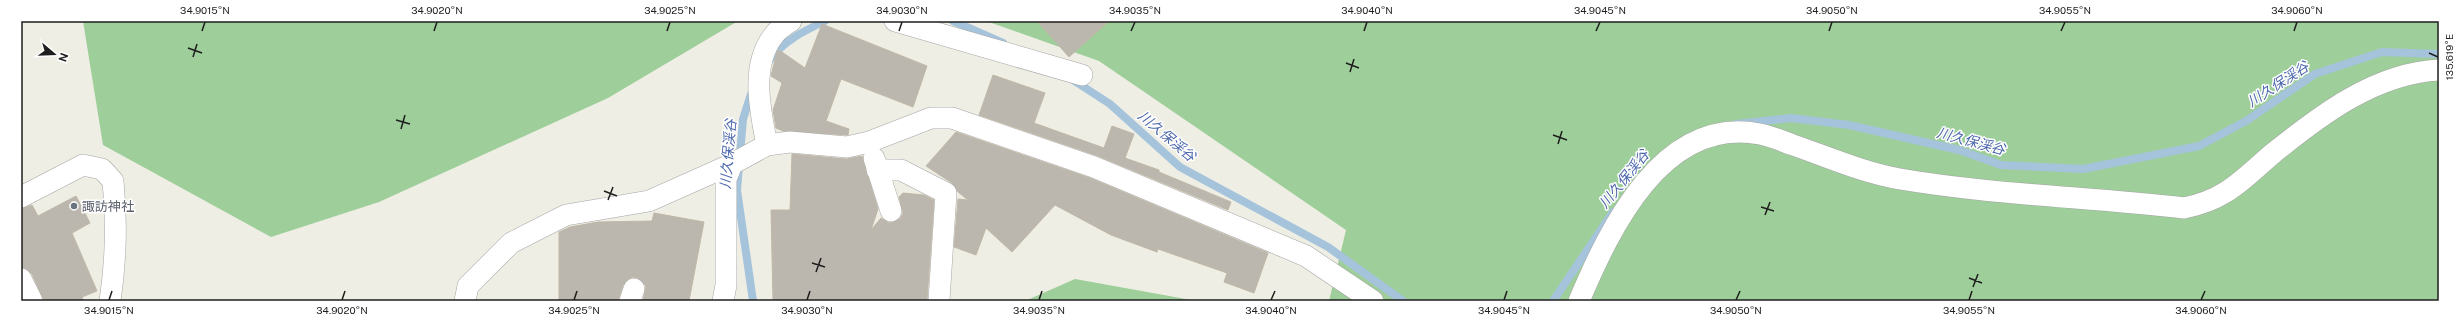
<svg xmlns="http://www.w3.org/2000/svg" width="2460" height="322" font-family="'Public Sans','Noto Sans JP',sans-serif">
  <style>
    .forest { fill: #9ece9a }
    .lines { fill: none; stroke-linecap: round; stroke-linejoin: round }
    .stream { stroke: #a5c4dc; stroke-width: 8 }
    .building { fill: #bcb7ae; stroke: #c0b8a7 }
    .street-casing { stroke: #a5a5a5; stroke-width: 22 }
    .street { stroke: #fff; stroke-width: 21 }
    .ticks { fill: none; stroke: #1e1e1e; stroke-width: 1.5 }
    .worship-dot { fill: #6b7280; stroke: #fff; stroke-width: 1.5 }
    .labels { text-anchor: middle; stroke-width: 3; stroke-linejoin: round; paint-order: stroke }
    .worship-label { font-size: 13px; fill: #5b616d; stroke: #fff; text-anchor: start }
    .water-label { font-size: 14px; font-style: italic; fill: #4c67ad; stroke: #fff }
    .neatline { fill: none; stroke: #1e1e1e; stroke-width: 1.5 }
    .ticks-label { font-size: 10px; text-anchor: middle; fill: #1e1e1e }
  </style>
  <rect width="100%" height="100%" fill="#efeee4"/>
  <g class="forest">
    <path d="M83 21H738L608 98 379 202 271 237 103 145Z"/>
    <path d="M986 21H2439V301H1329L1346 230 1099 61Z"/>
    <path d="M1075 279 1197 301H1025Z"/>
  </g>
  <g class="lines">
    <g class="stream">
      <path d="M953 21 1003 43"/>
      <path d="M770 60C783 41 804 31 825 21"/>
      <path d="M1073 80 1110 104 1180 167 1328 247 1403 301"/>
      <path d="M752 91 743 119 737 190 753 301"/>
      <path d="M1736 124 1791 118 1849 125 1959 150 2001 165 2083 169 2199 146 2246 121 2315 74 2382 52 2439 54"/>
      <path d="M1553 301 1613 212"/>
    </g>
  </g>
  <g class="building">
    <path d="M1037 21H1109L1069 57Z"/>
    <path d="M822 24 927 66 913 107 841 79 826 121 849 129 848 135 783 131 776 128 773 110 782 83 771 76 777 52 779 50 805 68Z"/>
    <path d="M993 75 1045 93 1034 123 1104 148 1112 126 1134 134 1125 158 1159 170V172L1231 202 1228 210 1098 156 979 115Z"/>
    <path d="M956 132 1090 178 1268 253 1254 293 1224 282 1227 273 1158 249 1157 252 1111 235 1055 205 1012 252 986 228 976 255 954 247 958 199 968 200 958 192 952 183 926 166Z"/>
    <path d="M792 154 846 159 862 156 878 209 871 230 881 218 889 223 900 219 903 213 899 197 903 193 924 195 934 200 927 301H773L771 210H790Z"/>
    <path d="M76 196 90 223 72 233 97 291 82 297 84 301H44L32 274 27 269 21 267V209L32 205 38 216Z"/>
    <path d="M654 213 704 222 689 301H643L646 286 638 278 632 277 623 285 618 301H559V232L570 227 598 222 652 221Z"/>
  </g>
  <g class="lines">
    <defs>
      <g id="street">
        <path d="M895 21 1082 75"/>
        <path d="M767 145C760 110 750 65 774 35 778 29 785 25 791 21"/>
        <path d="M874 158 891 211"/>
        <path d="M877 170H901L946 193 939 300"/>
        <path d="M21 197 83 165 102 169 113 181C117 221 116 261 110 301"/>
        <path d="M21 279 32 301"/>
        <path d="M465 301 468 286 511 243 566 215 649 201 732 164"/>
        <path d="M630 301 634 289"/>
        <path d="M723 301 726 285V179L732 164 767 145 790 142 847 147 869 142 931 118H952L1094 167 1306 256 1373 301"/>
        <path d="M1579 301C1610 228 1663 115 1760 134 1771 136 1782 141 1793 145 1828 157 1864 173 1900 179 1994 195 2090 197 2184 208 2225 200 2241 181 2271 155 2319 116 2375 73 2439 70"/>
      </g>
    </defs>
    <use href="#street" class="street-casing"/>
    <use href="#street" class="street"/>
  </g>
  <path class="ticks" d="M202 31 205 22M434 31 437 22M667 31 670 22M899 31 902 22M1131 31 1135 22M1364 31 1367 22M1596 31 1600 22M1829 31 1832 22M2061 31 2065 22M2294 31 2297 22M188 48 202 53M2429 53 2438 57M193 57 197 44M1346 63 1359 68M1350 72 1354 59M396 120 410 124M401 129 405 115M1553 135 1567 140M1558 144 1562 131M604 191 617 196M608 200 613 187M1761 207 1774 211M1765 215 1770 202M812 263 825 267M816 272 821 258M1969 278 1982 283M1973 287 1978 274M109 300 112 291M342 300 345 291M574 300 577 291M807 300 810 291M1039 300 1042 291M1271 300 1275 291M1504 300 1507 291M1736 300 1740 291M1969 300 1972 291M2201 300 2205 291"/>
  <circle class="worship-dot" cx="74" cy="206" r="4"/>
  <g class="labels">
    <g class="worship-label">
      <text x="82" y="211">諏訪神社</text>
    </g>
    <g class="water-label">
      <text transform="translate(2278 84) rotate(-33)" y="5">川久保渓谷</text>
      <text transform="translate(1167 136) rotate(40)" y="5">川久保渓谷</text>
      <text transform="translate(1971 141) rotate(15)" y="5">川久保渓谷</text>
      <text transform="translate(728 154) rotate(-85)" y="5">川久保渓谷</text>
      <text transform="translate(1624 179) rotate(-51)" y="5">川久保渓谷</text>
    </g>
  </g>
  <rect width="2460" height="322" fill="none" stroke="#ffffff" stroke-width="44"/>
  <g transform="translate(54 54) rotate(109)" stroke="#ffffff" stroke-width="3" paint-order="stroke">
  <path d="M0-3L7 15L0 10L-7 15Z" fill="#1e1e1e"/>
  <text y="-6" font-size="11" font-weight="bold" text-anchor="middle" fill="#1e1e1e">N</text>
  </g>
  <rect x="22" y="22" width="2416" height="278" class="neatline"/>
  <g class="ticks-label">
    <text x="205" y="14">34.9015°N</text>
    <text x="437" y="14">34.9020°N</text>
    <text x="670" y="14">34.9025°N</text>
    <text x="902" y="14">34.9030°N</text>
    <text x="1135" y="14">34.9035°N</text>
    <text x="1367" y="14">34.9040°N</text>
    <text x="1600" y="14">34.9045°N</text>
    <text x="1832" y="14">34.9050°N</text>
    <text x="2065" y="14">34.9055°N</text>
    <text x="2297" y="14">34.9060°N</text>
    <text transform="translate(2449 57) rotate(-90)" y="4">135.619°E</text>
    <text x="109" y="314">34.9015°N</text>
    <text x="342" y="314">34.9020°N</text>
    <text x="574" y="314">34.9025°N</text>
    <text x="807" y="314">34.9030°N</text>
    <text x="1039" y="314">34.9035°N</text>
    <text x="1271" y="314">34.9040°N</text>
    <text x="1504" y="314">34.9045°N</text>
    <text x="1736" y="314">34.9050°N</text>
    <text x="1969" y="314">34.9055°N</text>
    <text x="2201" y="314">34.9060°N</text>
  </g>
</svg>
